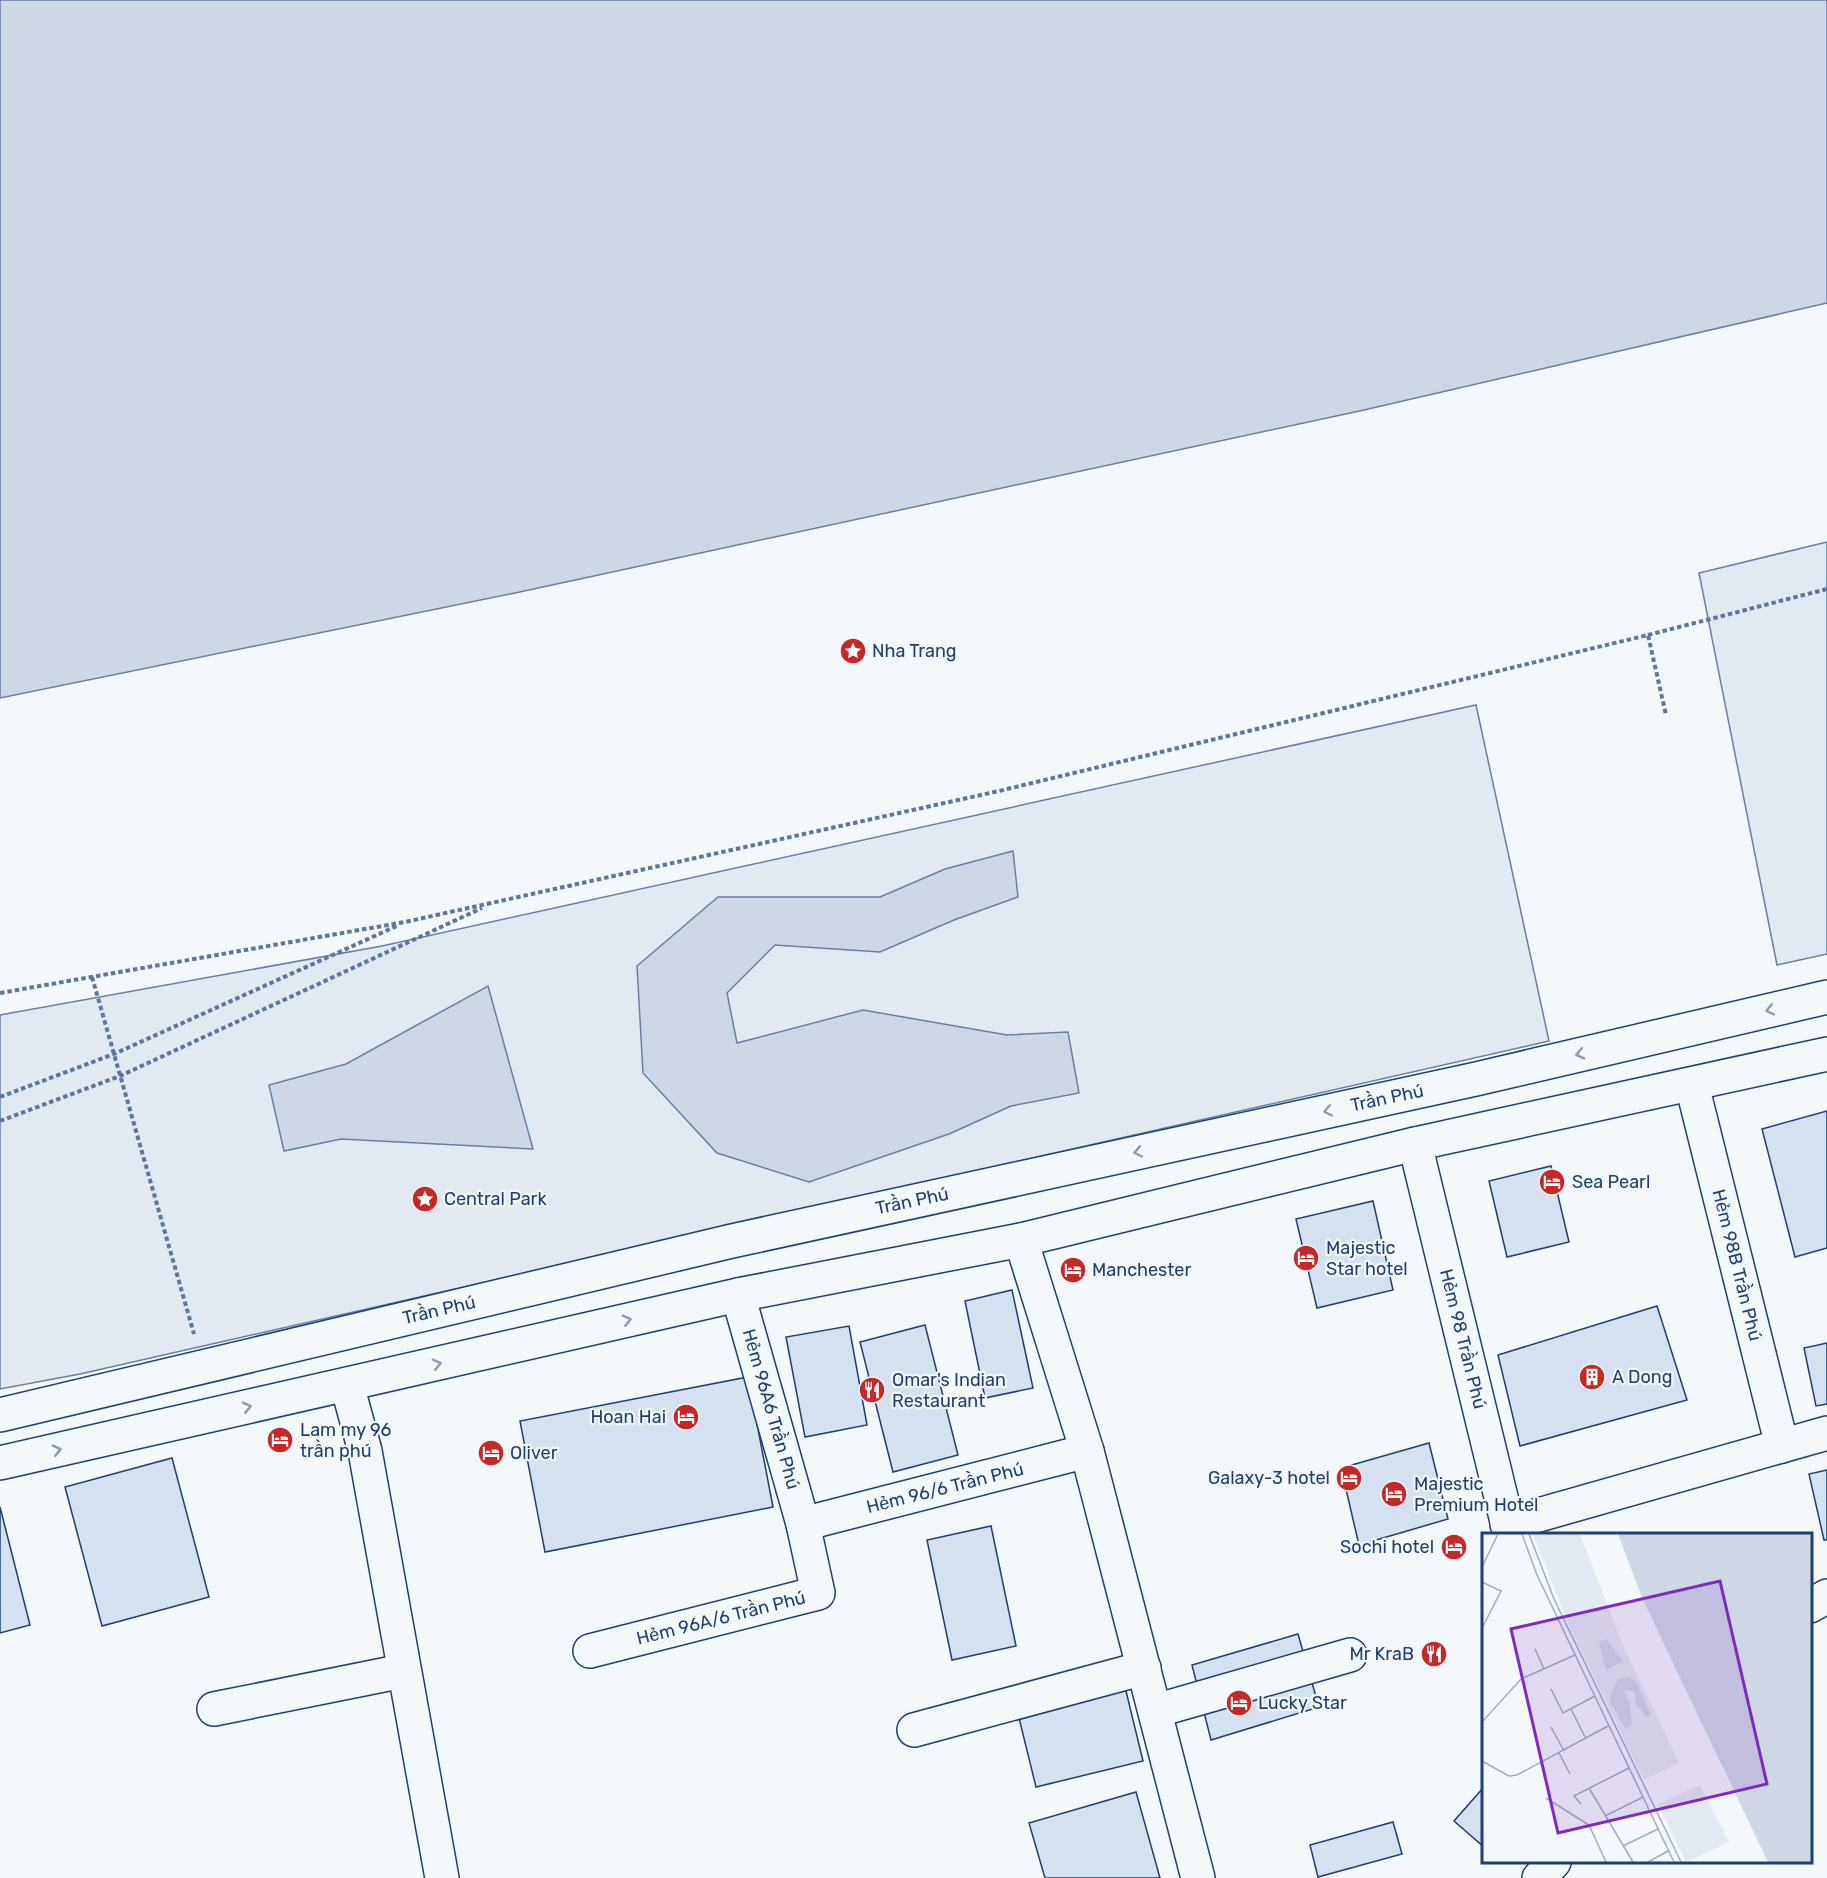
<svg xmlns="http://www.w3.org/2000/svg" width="1827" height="1878" font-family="Rubik,sans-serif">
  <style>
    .green { fill: #e3e9f0; stroke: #687fa3; stroke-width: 1.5 }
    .water { fill: #cfd7e4; stroke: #687fa3; stroke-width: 1.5 }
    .building { fill: #d5e0f0; stroke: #1d3f73; stroke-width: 1.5 }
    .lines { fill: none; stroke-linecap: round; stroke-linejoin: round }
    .minor-casing { stroke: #1d3f73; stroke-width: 36 }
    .major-casing { stroke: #1d3f73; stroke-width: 36 }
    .path { stroke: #5e769c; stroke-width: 4; stroke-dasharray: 4.5 3; stroke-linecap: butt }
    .minor { stroke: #f4f7fb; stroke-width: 33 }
    .major { stroke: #f4f7fb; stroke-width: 33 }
    .oneway { stroke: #889bb7 }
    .labels { text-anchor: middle; stroke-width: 4.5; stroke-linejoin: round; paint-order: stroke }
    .poi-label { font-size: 18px; fill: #1d3f73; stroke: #f4f7fb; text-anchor: start }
    .street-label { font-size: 18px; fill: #1d3f73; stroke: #f4f7fb }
    .inset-road { fill: none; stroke: #9eadc5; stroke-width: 1.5 }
    .view { fill: #7b2cbf; fill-opacity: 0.15; stroke: #7b2cbf; stroke-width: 3 }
    .inset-edge { fill: none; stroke: #1d3f73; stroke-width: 3 }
  </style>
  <rect width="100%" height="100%" fill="#f4f7fb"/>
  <g class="green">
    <path d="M1827 542V954L1777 965 1699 573Z"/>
    <path d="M1476 705 1549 1041 80 1374 0 1389V1015L382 946Z"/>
  </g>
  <g class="water">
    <path d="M0 0H1827V303L1364 410 515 593 0 698Z"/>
    <path d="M1013 851 1018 897 954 920 880 952 775 945 727 993 737 1043 863 1010 1007 1035 1068 1032 1079 1093 1011 1106 949 1134 809 1182 717 1153 643 1073 637 966 718 897H880L945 869Z"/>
    <path d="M488 986 533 1149 341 1139 284 1151 269 1085 346 1064Z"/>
  </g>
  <g class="building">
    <path d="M1827 1111V1248L1795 1257 1762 1129Z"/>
    <path d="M1551 1166 1569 1242 1507 1257 1489 1181Z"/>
    <path d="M1373 1201 1393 1290 1317 1308 1296 1219Z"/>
    <path d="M1012 1290 1033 1388 985 1398 965 1301Z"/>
    <path d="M1657 1306 1687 1400 1520 1446 1498 1355Z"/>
    <path d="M925 1325 958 1455 893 1472 860 1342Z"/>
    <path d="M849 1326 867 1425 805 1437 786 1337Z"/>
    <path d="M1827 1343V1404L1816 1406 1804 1348Z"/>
    <path d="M748 1377 773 1507 545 1552 520 1421Z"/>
    <path d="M1429 1443 1448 1519 1359 1545 1341 1468Z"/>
    <path d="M172 1458 209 1597 102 1626 65 1487Z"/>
    <path d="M1827 1470V1540H1824L1809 1474Z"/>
    <path d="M0 1507 30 1625 0 1633Z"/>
    <path d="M991 1526 1016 1646 952 1660 927 1540Z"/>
    <path d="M1298 1634 1319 1707 1211 1740 1192 1665Z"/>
    <path d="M1125 1687 1143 1761 1036 1787 1018 1714Z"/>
    <path d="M1484 1787V1847L1454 1821Z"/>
    <path d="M1136 1792 1160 1878H1045L1029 1823Z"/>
    <path d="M1393 1822 1402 1854 1318 1877 1310 1845Z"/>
  </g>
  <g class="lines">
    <defs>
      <g id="minor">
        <path d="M1692 1085 1782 1446"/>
        <path d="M1415 1144 1510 1534"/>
        <path d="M1021 1240 1087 1451 1198 1878"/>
        <path d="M347 1385 365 1451 442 1878"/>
        <path d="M803 1524 1087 1451"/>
        <path d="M1507 1524 1827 1433"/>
        <path d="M1810 1606 1827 1596"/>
        <path d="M590 1651 818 1593 803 1524 738 1295"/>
        <path d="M214 1709 403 1671"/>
        <path d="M1155 1711 1350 1655"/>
        <path d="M914 1730 1144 1668"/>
        <path d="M1539 1878 1554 1862"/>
      </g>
      <g id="major">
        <path d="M0 1415 732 1241 1476 1079 1827 997"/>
        <path d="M0 1463 738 1295 1021 1240 1415 1144 1827 1054"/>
      </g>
    </defs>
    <use href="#minor" class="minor-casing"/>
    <use href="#major" class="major-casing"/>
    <g class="path">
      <path d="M1648 635 1827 589"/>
      <path d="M92 977 194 1334"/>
      <path d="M0 993 405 922 999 791 1648 635 1666 715"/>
      <path d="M0 1097 114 1054 399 925"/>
      <path d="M0 1121 120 1076 482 908"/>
    </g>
    <use href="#minor" class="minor"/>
    <use href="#major" class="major"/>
  </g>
  <defs><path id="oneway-chevron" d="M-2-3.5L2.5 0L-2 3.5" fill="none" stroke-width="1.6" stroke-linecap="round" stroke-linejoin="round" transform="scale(1.5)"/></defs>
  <g class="oneway">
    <use href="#oneway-chevron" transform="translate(1770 1010) rotate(168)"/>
    <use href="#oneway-chevron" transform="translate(1580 1054) rotate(167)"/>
    <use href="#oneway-chevron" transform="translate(1328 1111) rotate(168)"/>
    <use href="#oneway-chevron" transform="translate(1138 1152) rotate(168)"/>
    <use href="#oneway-chevron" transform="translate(627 1320) rotate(-13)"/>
    <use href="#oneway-chevron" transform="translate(437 1364) rotate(-13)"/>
    <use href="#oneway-chevron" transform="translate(247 1407) rotate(-13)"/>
    <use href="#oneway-chevron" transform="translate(57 1450) rotate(-13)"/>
  </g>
  <defs>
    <symbol id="sight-disc" viewBox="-11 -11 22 22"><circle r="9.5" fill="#c62828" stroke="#f4f7fb"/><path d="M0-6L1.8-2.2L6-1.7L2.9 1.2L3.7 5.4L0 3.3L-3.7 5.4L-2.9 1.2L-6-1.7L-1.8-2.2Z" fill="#fff"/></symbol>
    <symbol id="hotel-disc" viewBox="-11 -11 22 22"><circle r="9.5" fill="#c62828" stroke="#f4f7fb"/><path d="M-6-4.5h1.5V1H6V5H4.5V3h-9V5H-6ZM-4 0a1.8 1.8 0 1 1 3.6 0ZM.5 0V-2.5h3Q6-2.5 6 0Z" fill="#fff"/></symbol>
    <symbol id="building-disc" viewBox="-11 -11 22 22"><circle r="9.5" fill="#c62828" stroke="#f4f7fb"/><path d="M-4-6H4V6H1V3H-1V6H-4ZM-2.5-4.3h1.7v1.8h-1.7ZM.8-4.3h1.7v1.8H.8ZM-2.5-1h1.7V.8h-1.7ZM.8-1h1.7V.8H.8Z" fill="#fff"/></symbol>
    <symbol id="restaurant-disc" viewBox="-11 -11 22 22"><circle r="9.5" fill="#c62828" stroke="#f4f7fb"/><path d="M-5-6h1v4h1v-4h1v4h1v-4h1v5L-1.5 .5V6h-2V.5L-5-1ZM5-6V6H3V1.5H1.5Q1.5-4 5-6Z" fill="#fff"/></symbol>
  </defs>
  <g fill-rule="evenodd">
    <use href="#sight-disc" x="838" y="636" width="30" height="30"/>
    <use href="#hotel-disc" x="1537" y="1167" width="30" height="30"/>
    <use href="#sight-disc" x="410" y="1184" width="30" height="30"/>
    <use href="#hotel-disc" x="1291" y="1243" width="30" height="30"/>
    <use href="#hotel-disc" x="1058" y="1255" width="30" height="30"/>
    <use href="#building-disc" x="1577" y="1362" width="30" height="30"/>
    <use href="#restaurant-disc" x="857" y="1375" width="30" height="30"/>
    <use href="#hotel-disc" x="671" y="1402" width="30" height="30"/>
    <use href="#hotel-disc" x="265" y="1425" width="30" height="30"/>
    <use href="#hotel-disc" x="476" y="1438" width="30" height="30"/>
    <use href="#hotel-disc" x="1334" y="1463" width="30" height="30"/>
    <use href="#hotel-disc" x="1379" y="1479" width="30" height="30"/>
    <use href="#hotel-disc" x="1439" y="1532" width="30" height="30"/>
    <use href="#restaurant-disc" x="1419" y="1639" width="30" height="30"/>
    <use href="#hotel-disc" x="1224" y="1688" width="30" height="30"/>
  </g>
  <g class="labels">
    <g class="poi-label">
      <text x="872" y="657">Nha Trang</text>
      <text x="1572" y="1188">Sea Pearl</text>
      <text x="444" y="1205">Central Park</text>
      <text x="1326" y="1254">Majestic<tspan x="1326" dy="21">Star hotel</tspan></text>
      <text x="1092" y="1276">Manchester</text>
      <text x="1612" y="1383">A Dong</text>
      <text x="892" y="1386">Omar's Indian<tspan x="892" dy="21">Restaurant</tspan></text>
      <text x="666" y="1423" text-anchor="end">Hoan Hai</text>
      <text x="300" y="1436">Lam my 96<tspan x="300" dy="21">trần phú</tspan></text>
      <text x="510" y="1459">Oliver</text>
      <text x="1330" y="1484" text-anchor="end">Galaxy-3 hotel</text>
      <text x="1414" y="1490">Majestic<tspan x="1414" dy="21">Premium Hotel</tspan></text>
      <text x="1434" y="1553" text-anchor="end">Sochi hotel</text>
      <text x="1414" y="1660" text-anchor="end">Mr KraB</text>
      <text x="1258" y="1709">Lucky Star</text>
    </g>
    <g class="street-label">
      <text transform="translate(1387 1098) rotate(-12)" y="6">Trần Phú</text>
      <text transform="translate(912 1201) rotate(-12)" y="6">Trần Phú</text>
      <text transform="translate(1737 1265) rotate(76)" y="6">Hẻm 98B Trần Phú</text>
      <text transform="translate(439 1310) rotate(-13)" y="6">Trần Phú</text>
      <text transform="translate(1463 1339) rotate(76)" y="6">Hẻm 98 Trần Phú</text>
      <text transform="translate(771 1409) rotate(74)" y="6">Hẻm 96A6 Trần Phú</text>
      <text transform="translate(945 1488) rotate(-14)" y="6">Hẻm 96/6 Trần Phú</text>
      <text transform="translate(721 1618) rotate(-14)" y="6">Hẻm 96A/6 Trần Phú</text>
    </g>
  </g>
  <g transform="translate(1482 1533)">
    <rect width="330" height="330" fill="#f4f7fb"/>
    <path d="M51 1H98L142 115 197 230 162 247 87 92ZM218 252 247 309 204 329 176 271Z" fill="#e3e9f0"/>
    <path d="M136 1H330V329H286L161 67ZM124 106 141 128 124 137 117 109ZM147 144 156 151 169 183 164 184 154 170 152 158 141 157 148 170 150 193 144 196 127 168 135 147Z" fill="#cfd7e4"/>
    <path class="inset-road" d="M40 1 55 42 192 329M47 1 72 66 199 329M0 34 16 1M0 49 19 58 0 95M53 116 62 136M69 156 81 180 113 163M89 176 104 206M0 189 39 146 93 122M69 194 82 218M77 220 88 241M0 228 27 243 35 242 126 193M107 255 151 329M64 265 107 292 124 329M99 271 92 263 147 235M123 283 161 264M141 313 176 296M166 329 186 318"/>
    <path class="view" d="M238 48 285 251 76 300 29 96Z"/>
    <rect width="330" height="330" class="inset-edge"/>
  </g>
</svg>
